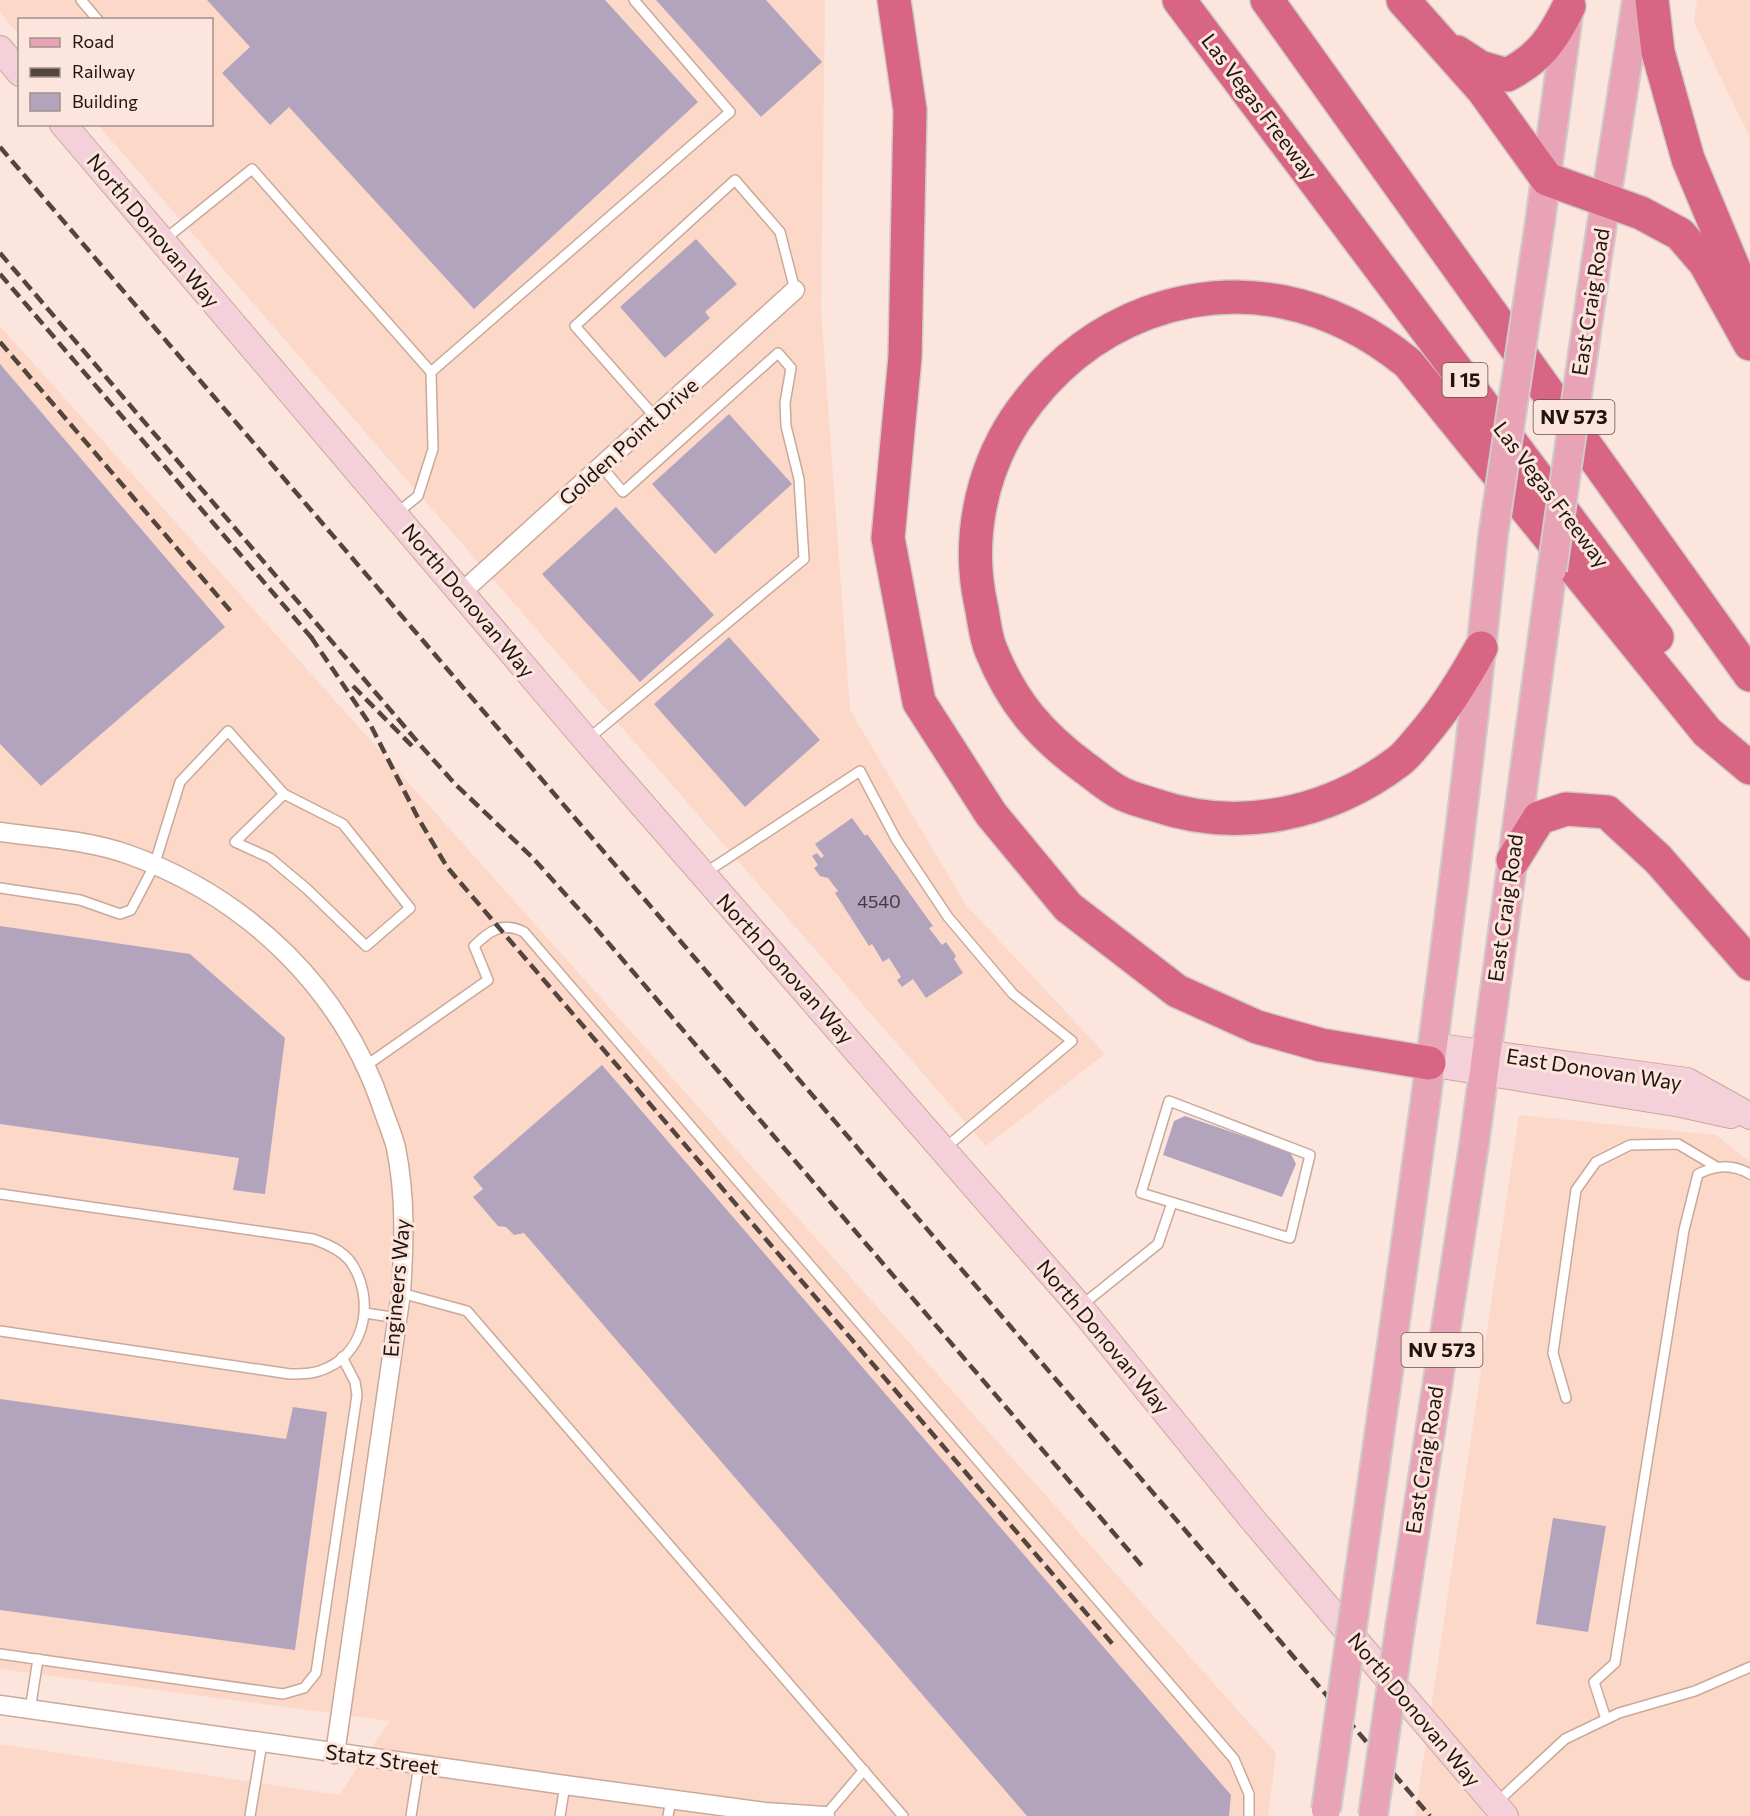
<svg xmlns="http://www.w3.org/2000/svg" width="1750" height="1816" font-family="Commissioner,sans-serif">
  <style>
    .built { fill: #fcd8c9 }
    .building { fill: #b3a4be }
    .lines { fill: none; stroke-linecap: round; stroke-linejoin: round }
    .lane-casing { stroke: #cba899; stroke-width: 12 }
    .street-casing { stroke: #cba899; stroke-width: 21 }
    .secondary-casing { stroke: #cba899; stroke-width: 28 }
    .primary-casing { stroke: #cecbca; stroke-width: 32 }
    .highway-casing { stroke: #cecbca; stroke-width: 36 }
    .lane { stroke: #fff; stroke-width: 9 }
    .street { stroke: #fff; stroke-width: 18 }
    .secondary { stroke: #f4d1da; stroke-width: 26 }
    .primary { stroke: #e8a3b6; stroke-width: 28 }
    .highway { stroke: #d96585; stroke-width: 33 }
    .rail { stroke: #53443e; stroke-width: 4.5; stroke-dasharray: 12 6; stroke-linecap: butt }
    .primary-bridge-casing { stroke: #cecbca; stroke-width: 32; stroke-linecap: butt }
    .primary-bridge { stroke: #e8a3b6; stroke-width: 28 }
    .labels { text-anchor: middle; stroke-width: 6; stroke-linejoin: round; paint-order: stroke }
    .number-label { font-size: 18px; fill: #46383b }
    .shield { fill: #fbe5dc; stroke: #62534c; stroke-width: 1.5 }
    .shield-label { font-size: 20px; font-weight: bold; fill: #21140f }
    .street-label { font-size: 21px; fill: #21140f; stroke: #fbe5dc }
  </style>
  <rect width="100%" height="100%" fill="#fbe5dc"/>
  <g class="built">
    <path d="M0 0H825L821 310 850 710 966 905 1105 1054 986 1146 98 125 212 124V20H20L19 35 0 12Z"/>
    <path d="M1697 0H1750V138L1694 22Z"/>
    <path d="M0 326 1276 1753 1268 1816H0V1744L339 1795 390 1721 0 1669Z"/>
    <path d="M1519 1115 1716 1135 1750 1162V1816H1415Z"/>
  </g>
  <g class="building">
    <path d="M207 0H605L698 102 474 309 289 107 270 125 222 73 250 47Z"/>
    <path d="M656 0H766L822 62 761 117Z"/>
    <path d="M696 239 737 284 705 312 710 318 665 358 620 307Z"/>
    <path d="M0 364 225 627 41 786 0 744Z"/>
    <path d="M729 414 792 484 715 554 652 484Z"/>
    <path d="M616 507 714 615 640 682 542 574Z"/>
    <path d="M729 637 820 740 745 807 654 704Z"/>
    <path d="M852 818 865 836 867 834 933 926 929 928 942 945 946 942 956 956 954 959 963 973 926 998 913 979 902 987 897 980 901 977 889 958 883 962 872 944 869 946 835 893 838 891 828 878 820 876 814 868 818 865 812 856 817 853 821 858 824 856 815 844Z"/>
    <path d="M0 926 190 954 285 1038 265 1194 233 1190 239 1158 0 1124Z"/>
    <path d="M602 1065 1231 1795 1229 1816H1027L524 1233 514 1235 506 1227 498 1226 473 1197 483 1189 473 1177Z"/>
    <path d="M1185 1116 1290 1152 1296 1164 1282 1197 1163 1155 1174 1121Z"/>
    <path d="M0 1399 286 1439 293 1407 327 1412 295 1650 0 1610Z"/>
    <path d="M1553 1518 1606 1526 1588 1632 1536 1624Z"/>
  </g>
  <g class="lines">
    <defs>
      <g id="lane">
        <path d="M81 0 98 20"/>
        <path d="M164 240 252 169 431 372 433 449 418 496 397 513"/>
        <path d="M431 372 730 112 634 0"/>
        <path d="M656 418 575 326 735 180 780 232 795 290"/>
        <path d="M588 739 804 559 799 479 786 426 785 403 791 368 778 353 623 492 602 467"/>
        <path d="M705 873 860 771 896 839 948 917 1013 994 1072 1041 945 1148"/>
        <path d="M0 888 80 900 120 914 131 910 154 866 180 782 228 731 284 794 343 824 410 908 366 946 307 889 270 858 235 842 284 794"/>
        <path d="M367 1065 488 980 474 946C489 931 503 921 524 932L1234 1759 1249 1794V1816"/>
        <path d="M1169 1101 1310 1155 1290 1238 1141 1193Z"/>
        <path d="M0 1194 313 1239C327 1244 344 1251 352 1264 374 1298 367 1350 327 1368 315 1374 303 1374 290 1374L0 1331"/>
        <path d="M401 1293 467 1311 903 1816"/>
        <path d="M1082 1305 1158 1244 1172 1203"/>
        <path d="M365 1313 398 1318"/>
        <path d="M1566 1398 1553 1353 1576 1190 1596 1162 1630 1145 1678 1144 1715 1166"/>
        <path d="M0 1654 283 1694 304 1688 316 1673 357 1395 355 1382 342 1357"/>
        <path d="M30 1710 38 1659"/>
        <path d="M1606 1719 1594 1682 1615 1663 1684 1230 1698 1174C1716 1165 1732 1164 1750 1174"/>
        <path d="M1496 1803 1565 1739 1619 1713 1695 1691 1750 1667"/>
        <path d="M250 1816 262 1743"/>
        <path d="M411 1816 419 1765"/>
        <path d="M560 1816 565 1785"/>
        <path d="M668 1816 671 1799"/>
        <path d="M825 1816 864 1770"/>
      </g>
      <g id="street">
        <path d="M461 593 795 290"/>
        <path d="M0 832C43 838 89 840 130 855 248 898 343 989 383 1110 387 1122 393 1135 396 1148 406 1197 404 1244 401 1293L335 1754"/>
        <path d="M0 1705 565 1785 765 1812 825 1816"/>
      </g>
      <g id="secondary">
        <path d="M0 49 20 73"/>
        <path d="M63 124 586 740 1080 1307 1253 1520 1505 1816"/>
        <path d="M1432 1046 1687 1081 1750 1116"/>
        <path d="M1429 1063 1681 1104 1731 1115"/>
      </g>
      <g id="primary">
        <path d="M1540 222 1569 7"/>
        <path d="M1596 263 1637 0"/>
        <path d="M1359 1578C1408 1231 1458 884 1493 536"/>
        <path d="M1400 1628 1474 1145 1552 570"/>
      </g>
      <g id="highway">
        <path d="M894 0 910 110 905 357 888 538 919 702 991 814 1068 907 1177 991 1257 1027 1321 1045 1429 1063"/>
        <path d="M1179 0 1657 637"/>
        <path d="M1267 0 1750 675"/>
        <path d="M1403 0 1483 90 1547 179 1641 213 1680 234 1705 263 1750 344"/>
        <path d="M1652 0 1658 52 1688 159 1750 307"/>
        <path d="M1457 52 1480 67 1507 75C1540 58 1553 39 1569 6"/>
        <path d="M1481 648C1463 680 1446 708 1422 736 1415 744 1408 754 1399 761 1329 814 1239 834 1155 805 1143 801 1128 798 1117 791 1106 785 1095 775 1085 768 1040 735 1012 702 991 650 985 636 984 619 981 605 967 542 980 474 1015 420 1048 371 1091 334 1147 313 1240 279 1332 301 1408 363L1707 732 1750 768"/>
        <path d="M1513 860 1539 818 1566 809 1607 812 1658 859 1750 964"/>
      </g>
    </defs>
    <use href="#lane" class="lane-casing"/>
    <use href="#street" class="street-casing"/>
    <use href="#secondary" class="secondary-casing"/>
    <use href="#primary" class="primary-casing"/>
    <use href="#highway" class="highway-casing"/>
    <use href="#lane" class="lane"/>
    <use href="#street" class="street"/>
    <use href="#secondary" class="secondary"/>
    <use href="#primary" class="primary"/>
    <use href="#highway" class="highway"/>
    <g class="rail">
      <path d="M0 147 1430 1816"/>
      <path d="M0 253 422 747 455 784 532 857 593 925 1142 1566"/>
      <path d="M0 274 316 643"/>
      <path d="M0 342 234 615"/>
      <path d="M311 637 371 726 417 816 447 867 1116 1648"/>
      <path d="M353 686 416 750"/>
    </g>
    <defs>
      <g id="primary-bridge">
        <path d="M1493 536 1540 222"/>
        <path d="M1552 570 1596 263"/>
        <path d="M1326 1810 1359 1578"/>
        <path d="M1373 1816 1400 1628"/>
      </g>
    </defs>
    <use href="#primary-bridge" class="primary-bridge-casing"/>
    <use href="#primary-bridge" class="primary-bridge"/>
  </g>
  <g class="labels">
    <g class="number-label">
      <text x="879" y="908">4540</text>
    </g>
    <g class="shield">
      <rect x="1442.5" y="363" width="45" height="34" rx="4.5"/>
      <rect x="1533.5" y="400" width="81" height="34" rx="4.5"/>
      <rect x="1401.5" y="1333" width="81" height="34" rx="4.5"/>
    </g>
    <g class="shield-label">
      <text x="1465" y="387">I 15</text>
      <text x="1574" y="424">NV 573</text>
      <text x="1442" y="1357">NV 573</text>
    </g>
    <g class="street-label">
      <text transform="translate(1259 107) rotate(53)" y="7">Las Vegas Freeway</text>
      <text transform="translate(153 231) rotate(50)" y="7">North Donovan Way</text>
      <text transform="translate(1591 302) rotate(-81)" y="7">East Craig Road</text>
      <text transform="translate(629 442) rotate(-42)" y="7">Golden Point Drive</text>
      <text transform="translate(1551 495) rotate(53)" y="7">Las Vegas Freeway</text>
      <text transform="translate(468 601) rotate(50)" y="7">North Donovan Way</text>
      <text transform="translate(1506 908) rotate(-82)" y="7">East Craig Road</text>
      <text transform="translate(785 969) rotate(48)" y="7">North Donovan Way</text>
      <text transform="translate(1594 1070) rotate(9)" y="7">East Donovan Way</text>
      <text transform="translate(397 1288) rotate(-85)" y="7">Engineers Way</text>
      <text transform="translate(1103 1337) rotate(50)" y="7">North Donovan Way</text>
      <text transform="translate(1425 1460) rotate(-81)" y="7">East Craig Road</text>
      <text transform="translate(1414 1710) rotate(50)" y="7">North Donovan Way</text>
      <text transform="translate(382 1760) rotate(8)" y="7">Statz Street</text>
    </g>
  </g>
  <rect x="18" y="18" width="195" height="108" fill="#fbe5dc" stroke="#a4918a" stroke-width="1.5"/>
  <rect x="30" y="38" width="30" height="9" fill="#e8a3b6" stroke="#a4918a" stroke-width="1.5"/>
  <text x="72" y="48" font-size="18" fill="#21140f">Road</text>
  <rect x="30" y="68" width="30" height="9" fill="#53443e" stroke="#a4918a" stroke-width="1.5"/>
  <text x="72" y="78" font-size="18" fill="#21140f">Railway</text>
  <rect x="30" y="93" width="30" height="18" fill="#b3a4be" stroke="#a4918a" stroke-width="1.5"/>
  <text x="72" y="108" font-size="18" fill="#21140f">Building</text>
</svg>
